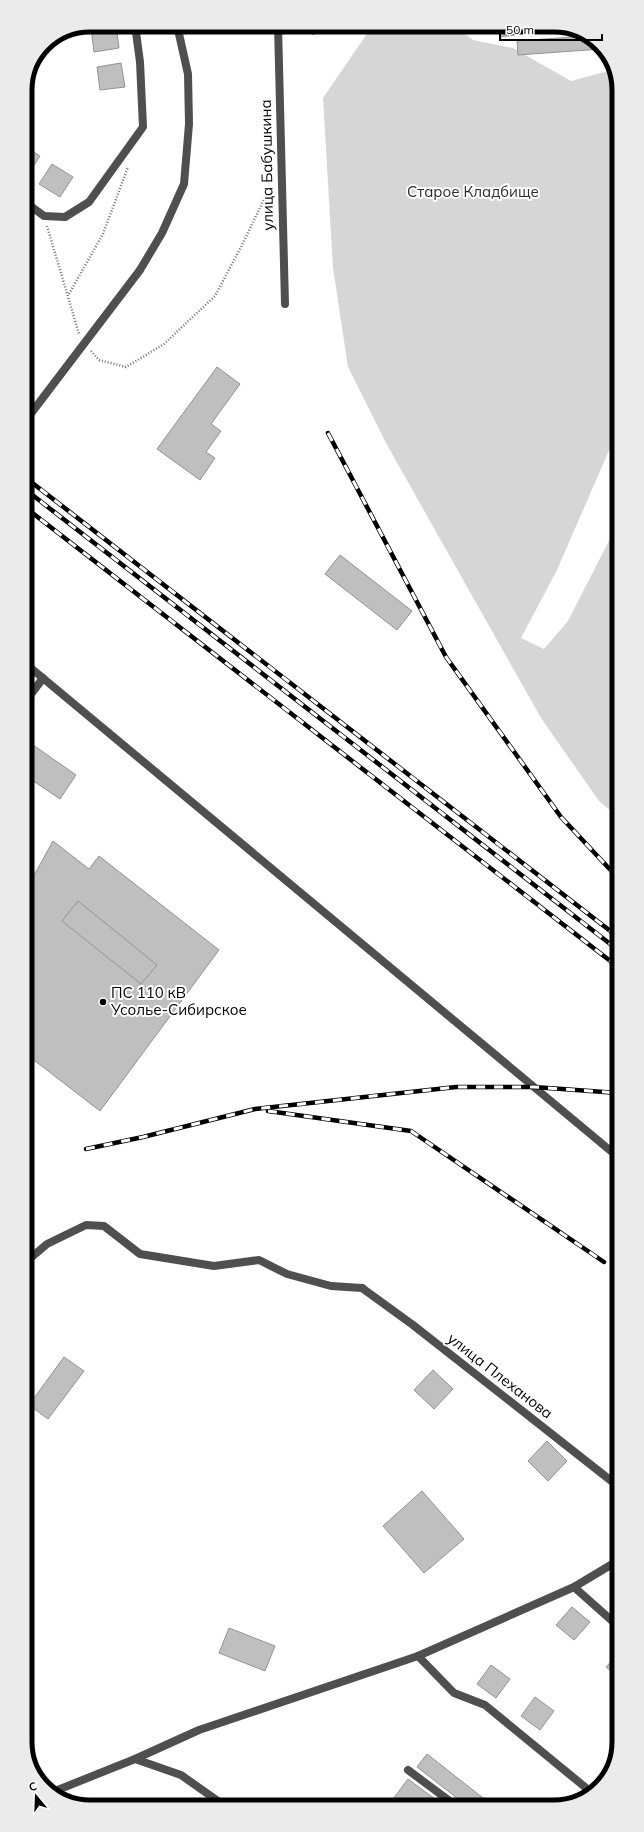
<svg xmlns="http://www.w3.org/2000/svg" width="644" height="1832" font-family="Mulish,sans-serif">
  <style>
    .green { fill: #d6d6d6 }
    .building { fill: #bfbfbf; stroke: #939393 }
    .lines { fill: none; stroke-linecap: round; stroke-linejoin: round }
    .path { stroke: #717171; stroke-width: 2.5; stroke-dasharray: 1 2; stroke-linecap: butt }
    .service { stroke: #4f4f4f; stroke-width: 8 }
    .minor { stroke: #4f4f4f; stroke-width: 8 }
    .tertiary { stroke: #4f4f4f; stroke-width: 8 }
    .rail-casing { stroke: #000; stroke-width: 4.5 }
    .rail { stroke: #fff; stroke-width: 3; stroke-dasharray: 9; stroke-linecap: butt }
    .tertiary-bridge { stroke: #4f4f4f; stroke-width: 8 }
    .poi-dot { fill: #000; stroke: #fff; stroke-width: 1.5 }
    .labels { text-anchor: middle; stroke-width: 4; stroke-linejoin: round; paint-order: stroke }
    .street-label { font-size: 15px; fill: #000; stroke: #fff }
    .park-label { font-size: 15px; fill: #2d2d2d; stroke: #fff }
    .poi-label { font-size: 15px; fill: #000; stroke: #fff; text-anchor: start }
    .rim { fill: none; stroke: #000; stroke-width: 5 }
  </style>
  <rect width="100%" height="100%" fill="#fff"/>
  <path class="green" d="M373 25H453L473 40 513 48 571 81 608 71 617 73V432L557 570 521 638 544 649 568 621 617 525 618 817 599 801 541 718 386 443 348 367 333 268 323 98Z"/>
  <g class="building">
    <path d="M116 25 119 48 94 52 91 28Z"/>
    <path d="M306 25H327L313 35Z"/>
    <path d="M498 25H513L515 35 500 37Z"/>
    <path d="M526 25H556V28L527 31Z"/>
    <path d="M587 36 594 39 601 49 518 55 517 41Z"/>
    <path d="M121 63 125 87 100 90 97 67Z"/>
    <path d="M25 147 40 156 27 176 25 174Z"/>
    <path d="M52 164 73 177 60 197 39 184Z"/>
    <path d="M217 367 240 384 211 424 221 431 206 452 215 458 200 480 157 449Z"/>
    <path d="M340 555 412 611 397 630 325 574Z"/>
    <path d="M26 740 76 775 60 799 26 776Z"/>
    <path d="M53 841 89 869 99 856 219 950 100 1111 26 1054V890Z"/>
    <path d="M78 901 157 965 141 984 62 921Z"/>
    <path d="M64 1357 84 1371 48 1419 29 1405Z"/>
    <path d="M433 1370 453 1389 434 1409 414 1390Z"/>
    <path d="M547 1441 567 1461 548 1481 528 1461Z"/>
    <path d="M422 1491 464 1539 424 1573 383 1526Z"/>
    <path d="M572 1607 590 1622 574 1640 556 1625Z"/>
    <path d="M229 1628 275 1646 265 1671 219 1653Z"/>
    <path d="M619 1653V1678L606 1667Z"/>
    <path d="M491 1665 510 1679 496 1698 477 1684Z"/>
    <path d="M535 1697 554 1711 540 1730 521 1716Z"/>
    <path d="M427 1754 492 1805H466L417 1767Z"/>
    <path d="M408 1779 443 1805H396L391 1802Z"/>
  </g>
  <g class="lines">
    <g class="path">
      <path d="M47 226 79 334"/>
      <path d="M69 294 103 234 128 167"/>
      <path d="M91 351 99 360 126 367 164 344 215 296 242 245 271 185"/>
    </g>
    <g class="service">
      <path d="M278 25 285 304"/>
      <path d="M27 1261 47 1244 86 1225 104 1226 140 1254 214 1266 259 1260 287 1274 331 1286 362 1288"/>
      <path d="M408 1770 455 1805"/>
      <path d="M382 1803 385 1806"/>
    </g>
    <g class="minor">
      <path d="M25 202 44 216 65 217 89 202 143 127 140 62 135 25"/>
      <path d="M26 664 618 1157"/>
      <path d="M26 701 43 678"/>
      <path d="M362 1288 413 1325 619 1487"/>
      <path d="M574 1587 619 1627"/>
      <path d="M418 1656 454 1693 485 1705 591 1792"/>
      <path d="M135 1759 181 1775 225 1806"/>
      <path d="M50 1793 135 1759 199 1730 418 1656 574 1587 619 1560"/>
    </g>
    <path class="tertiary" d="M140 270 162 233 184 184 189 124 188 74 177 25"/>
    <defs>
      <g id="rail">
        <path d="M328 433 446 657 561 817 618 878"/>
        <path d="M26 478 618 937"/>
        <path d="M26 490 618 950"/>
        <path d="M26 508 618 967"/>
        <path d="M268 1111 411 1131 604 1262"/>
        <path d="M86 1149 143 1137 255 1109 456 1087H534L618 1093"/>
      </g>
    </defs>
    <use href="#rail" class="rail-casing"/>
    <use href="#rail" class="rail"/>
    <path class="tertiary-bridge" d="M26 420 140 270"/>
  </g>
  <circle class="poi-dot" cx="103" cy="1002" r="4"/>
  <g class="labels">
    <g class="street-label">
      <text transform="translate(267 165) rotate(-91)" y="5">улица Бабушкина</text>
      <text transform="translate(500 1376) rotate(38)" y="5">улица Плеханова</text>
    </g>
    <g class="park-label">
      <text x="473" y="197">Старое Кладбище</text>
    </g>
    <g class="poi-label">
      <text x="111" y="998">ПС 110 кВ<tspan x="111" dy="17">Усолье-Сибирское</tspan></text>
    </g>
  </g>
  <path d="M0 0H644V1832H0ZM90 32H554A58 58 0 0 1 612 90V1742A58 58 0 0 1 554 1800H90A58 58 0 0 1 32 1742V90A58 58 0 0 1 90 32Z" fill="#ebebeb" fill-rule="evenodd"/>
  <path class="rim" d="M90 32H554A58 58 0 0 1 612 90V1742A58 58 0 0 1 554 1800H90A58 58 0 0 1 32 1742V90A58 58 0 0 1 90 32Z"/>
  <g transform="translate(36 1796) rotate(341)" stroke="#ffffff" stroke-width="3" paint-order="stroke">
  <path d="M0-3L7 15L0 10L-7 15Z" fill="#000000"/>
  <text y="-6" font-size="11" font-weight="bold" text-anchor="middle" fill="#000000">С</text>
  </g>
  <path d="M500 34v6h102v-6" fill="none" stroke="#000000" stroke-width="2"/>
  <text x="506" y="34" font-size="12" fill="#000000" stroke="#ffffff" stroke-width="3" paint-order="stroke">50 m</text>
</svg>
